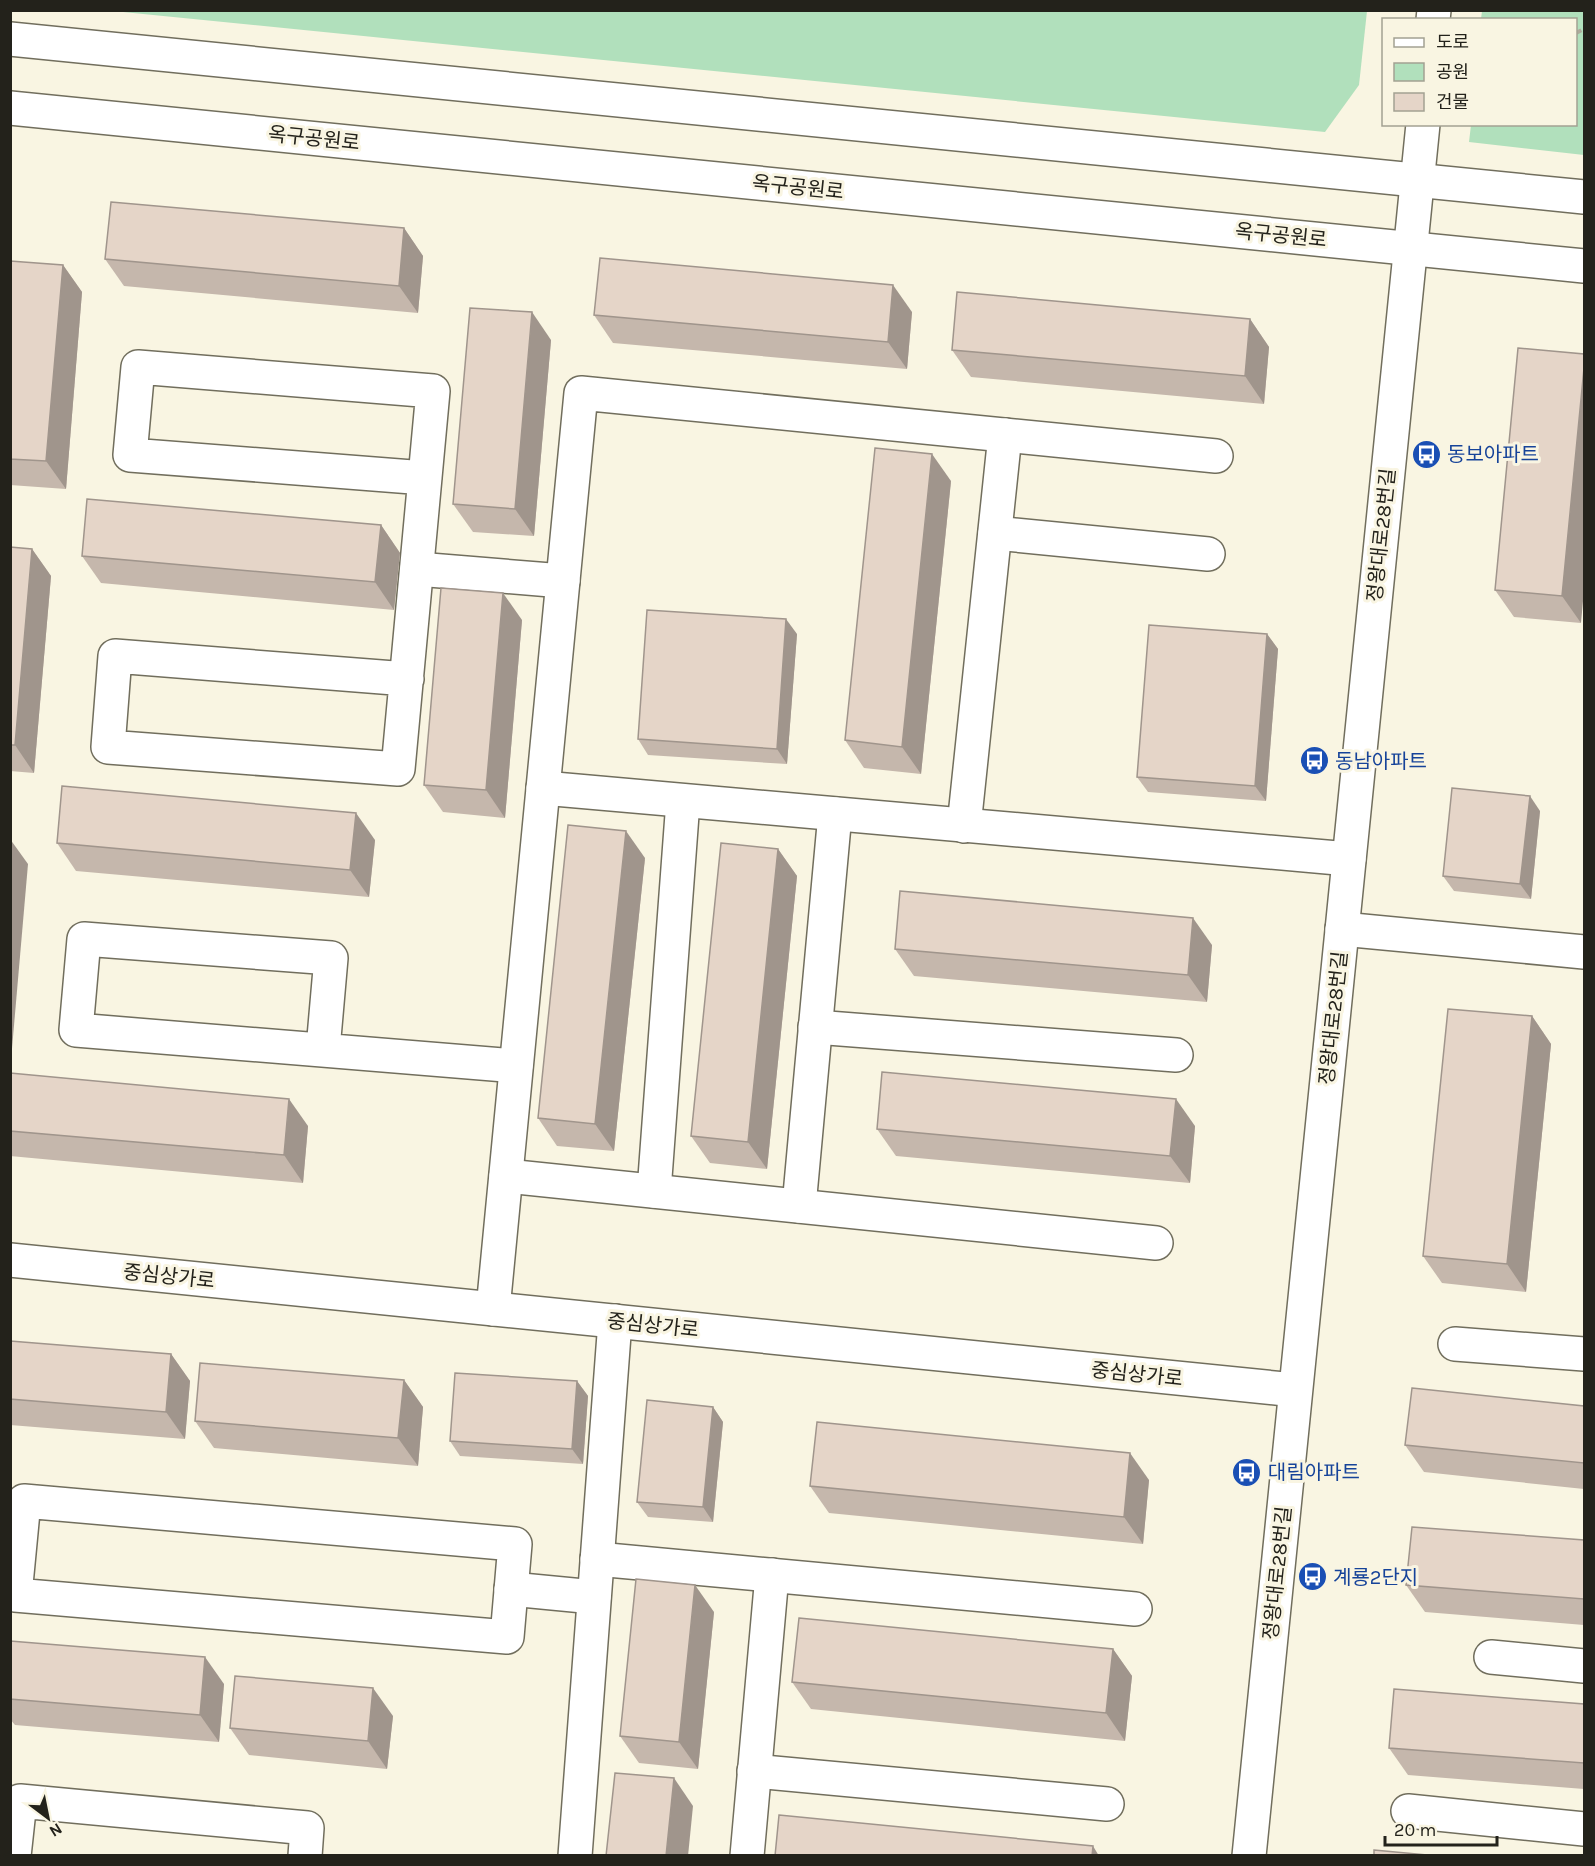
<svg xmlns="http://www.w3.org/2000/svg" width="1595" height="1866" font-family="Karla,'Noto Sans KR',sans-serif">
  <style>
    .green { fill: #b1e0bc }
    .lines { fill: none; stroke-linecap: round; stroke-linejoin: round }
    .minor-casing { stroke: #716e5d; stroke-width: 36 }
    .path { stroke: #adaa9b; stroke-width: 4; stroke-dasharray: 6 3; stroke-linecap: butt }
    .minor { stroke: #fff; stroke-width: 33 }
    .wall { fill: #c5b7ac }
    .shaded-wall { fill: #a0958c }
    .building { fill: #e5d5c8; stroke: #a0958c; stroke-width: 1.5 }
    .labels { text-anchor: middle; stroke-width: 6; stroke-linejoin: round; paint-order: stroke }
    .street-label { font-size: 20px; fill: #23221b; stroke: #f9f5e2 }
    .transit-label { font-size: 20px; fill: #164399; stroke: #f9f5e2; text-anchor: start }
  </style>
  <rect width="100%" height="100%" fill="#f9f5e2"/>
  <g class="green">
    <path d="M113 11H1367L1359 85 1325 132Z"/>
    <path d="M1482 11H1584V155L1469 142 1471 125 1576 124V20L1481 19Z"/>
  </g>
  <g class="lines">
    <defs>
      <g id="minor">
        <path d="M1433 20 1434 10"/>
        <path d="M10 39 1584 197"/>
        <path d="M10 108 1584 266"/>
        <path d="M995 533 1208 554"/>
        <path d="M417 569 563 581"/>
        <path d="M407 679 115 656 108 747 398 769C410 643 422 517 433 391L138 367 130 455 425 478"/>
        <path d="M543 788 1349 859"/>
        <path d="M964 826 1005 435"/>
        <path d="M1342 929 1584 952"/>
        <path d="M815 1027 1176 1055"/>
        <path d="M323 1049 331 958 84 939 76 1030 516 1066"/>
        <path d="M506 1176 1156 1243"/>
        <path d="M654 1191 683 801"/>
        <path d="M799 1206 835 814"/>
        <path d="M10 1260 1295 1390"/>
        <path d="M493 1309 581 393 1216 456"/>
        <path d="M1455 1344 1584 1354"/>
        <path d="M24 1501 515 1544 507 1637 15 1595Z"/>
        <path d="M597 1559 1135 1609"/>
        <path d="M511 1589 594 1597"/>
        <path d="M1491 1657 1584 1666"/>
        <path d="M754 1771 1107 1804"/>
        <path d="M1408 1811 1584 1829"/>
        <path d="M14 1856 20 1801 307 1828 305 1856"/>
        <path d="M575 1856 615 1321"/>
        <path d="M747 1856 772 1575"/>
        <path d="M1249 1856 1423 124"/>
      </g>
    </defs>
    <use href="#minor" class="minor-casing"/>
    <path class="path" d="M1576 33 1584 29"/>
    <use href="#minor" class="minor"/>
  </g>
  <g class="wall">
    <path d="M404 228 423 256 418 313 124 286 105 259Z"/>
    <path d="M10 261 63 265 82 292 66 489 10 485Z"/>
    <path d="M912 312 907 369 613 343 594 315Z"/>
    <path d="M1250 319 1269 347 1264 404 971 377 952 350Z"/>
    <path d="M551 340 534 536 473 532 453 504Z"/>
    <path d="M1518 348 1581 623 1514 617 1495 590Z"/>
    <path d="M951 481 921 774 864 768 845 740Z"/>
    <path d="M381 525 400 553 394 610 101 583 82 556Z"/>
    <path d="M10 547 32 549 51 576 34 773 10 771Z"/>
    <path d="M522 620 505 818 443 812 424 785Z"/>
    <path d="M797 634 787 764 648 755 638 739Z"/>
    <path d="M1267 634 1278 649 1266 801 1148 792 1137 777Z"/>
    <path d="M1540 811 1531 899 1454 891 1443 876Z"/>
    <path d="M375 840 369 897 76 871 57 843Z"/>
    <path d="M778 849 797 876 767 1169 710 1163 691 1136Z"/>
    <path d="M645 858 614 1151 557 1146 538 1118Z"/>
    <path d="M1212 945 1207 1002 914 976 895 949Z"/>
    <path d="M1532 1016 1551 1044 1526 1292 1442 1283 1423 1256Z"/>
    <path d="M10 1073 308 1126 303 1183 10 1156Z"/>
    <path d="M1195 1126 1190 1183 896 1156 877 1129Z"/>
    <path d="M10 1341 171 1354 190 1381 185 1439 10 1425Z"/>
    <path d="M404 1380 423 1407 418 1466 214 1448 195 1421Z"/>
    <path d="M577 1381 588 1396 583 1464 460 1456 450 1441Z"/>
    <path d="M1584 1406V1489L1424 1472 1405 1445Z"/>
    <path d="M713 1407 723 1422 713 1522 648 1517 637 1502Z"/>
    <path d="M1149 1480 1143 1544 829 1513 810 1486Z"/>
    <path d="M1584 1540V1625L1425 1612 1406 1585Z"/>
    <path d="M714 1612 698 1769 639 1763 620 1736Z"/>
    <path d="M10 1641 224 1684 219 1742 15 1725 10 1719Z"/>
    <path d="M1113 1649 1132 1676 1125 1741 811 1709 792 1682Z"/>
    <path d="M1584 1704V1789L1408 1775 1389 1748Z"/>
    <path d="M393 1716 387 1769 249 1755 230 1728Z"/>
  </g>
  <g class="shaded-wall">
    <path d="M404 228 423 256 418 313 399 286Z"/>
    <path d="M63 265 82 292 66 489 46 461Z"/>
    <path d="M893 285 912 312 907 369 888 342Z"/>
    <path d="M532 312 551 340 534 536 515 509Z"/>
    <path d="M1250 319 1269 347 1264 404 1245 376Z"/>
    <path d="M1584 368V590L1581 623 1562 596Z"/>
    <path d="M932 454 951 481 921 774 902 747Z"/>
    <path d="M381 525 400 553 394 610 375 582Z"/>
    <path d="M32 549 51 576 34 773 15 745Z"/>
    <path d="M503 593 522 620 505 818 486 790Z"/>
    <path d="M786 619 797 634 787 764 777 749Z"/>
    <path d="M1267 634 1278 649 1266 801 1255 786Z"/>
    <path d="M1530 796 1540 811 1531 899 1520 884Z"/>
    <path d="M356 813 375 840 369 897 350 870Z"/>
    <path d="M626 831 645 858 614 1151 595 1124Z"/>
    <path d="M10 839 28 864 11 1060 10 1059Z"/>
    <path d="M778 849 797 876 767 1169 748 1142Z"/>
    <path d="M1193 918 1212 945 1207 1002 1188 975Z"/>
    <path d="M1532 1016 1551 1044 1526 1292 1507 1264Z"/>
    <path d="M289 1099 308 1126 303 1183 284 1155Z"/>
    <path d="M1176 1099 1195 1126 1190 1183 1170 1156Z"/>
    <path d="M171 1354 190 1381 185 1439 166 1412Z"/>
    <path d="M404 1380 423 1407 418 1466 398 1438Z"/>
    <path d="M577 1381 588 1396 583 1464 572 1449Z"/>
    <path d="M713 1407 723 1422 713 1522 703 1507Z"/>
    <path d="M1130 1453 1149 1480 1143 1544 1124 1517Z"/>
    <path d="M695 1585 714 1612 698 1769 679 1742Z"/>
    <path d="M1113 1649 1132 1676 1125 1741 1106 1713Z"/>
    <path d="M205 1657 224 1684 219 1742 200 1715Z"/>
    <path d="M373 1688 393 1716 387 1769 368 1741Z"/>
    <path d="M674 1778 693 1806 688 1856H666Z"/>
    <path d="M1093 1846 1099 1856H1092Z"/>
  </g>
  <g class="building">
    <path d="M111 202 404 228 399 286 105 259Z"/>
    <path d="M600 258 893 285 888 342 594 315Z"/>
    <path d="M10 261 63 265 46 461 10 459Z"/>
    <path d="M957 292 1250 319 1245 376 952 350Z"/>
    <path d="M470 308 532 312 515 509 453 504Z"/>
    <path d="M1518 348 1584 354V368L1562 596 1495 590Z"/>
    <path d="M875 448 932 454 902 747 845 740Z"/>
    <path d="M87 499 381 525 375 582 82 556Z"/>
    <path d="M10 547 32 549 15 745H10Z"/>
    <path d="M441 588 503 593 486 790 424 785Z"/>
    <path d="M647 610 786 619 777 749 638 739Z"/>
    <path d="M1149 625 1267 634 1255 786 1137 777Z"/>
    <path d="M62 786 356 813 350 870 57 843Z"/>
    <path d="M1452 788 1530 796 1520 884 1443 876Z"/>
    <path d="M568 825 626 831 595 1124 538 1118Z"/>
    <path d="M721 843 778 849 748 1142 691 1136Z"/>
    <path d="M900 891 1193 918 1188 975 895 949Z"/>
    <path d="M1448 1009 1532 1016 1507 1264 1423 1256Z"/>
    <path d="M882 1072 1176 1099 1170 1156 877 1129Z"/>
    <path d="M10 1073 289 1099 284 1155 10 1131Z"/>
    <path d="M10 1341 171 1354 166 1412 10 1399Z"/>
    <path d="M200 1363 404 1380 398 1438 195 1421Z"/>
    <path d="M455 1373 577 1381 572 1449 450 1441Z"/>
    <path d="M1412 1388 1584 1406V1463L1405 1445Z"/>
    <path d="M647 1400 713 1407 703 1507 637 1502Z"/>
    <path d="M817 1422 1130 1453 1124 1517 810 1486Z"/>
    <path d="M1412 1527 1584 1540V1599L1406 1585Z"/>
    <path d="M636 1579 695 1585 679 1742 620 1736Z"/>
    <path d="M799 1618 1113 1649 1106 1713 792 1682Z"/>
    <path d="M10 1641 205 1657 200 1715 10 1699Z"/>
    <path d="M235 1676 373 1688 368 1741 230 1728Z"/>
    <path d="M1394 1689 1584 1704V1763L1389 1748Z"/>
    <path d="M615 1773 674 1778 666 1856H606Z"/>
    <path d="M779 1815 1093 1846 1092 1856H775Z"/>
    <path d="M1374 1850 1438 1856H1374Z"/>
  </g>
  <defs>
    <symbol id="bus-disc" viewBox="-11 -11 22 22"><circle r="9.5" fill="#1a4fb4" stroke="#f9f5e2"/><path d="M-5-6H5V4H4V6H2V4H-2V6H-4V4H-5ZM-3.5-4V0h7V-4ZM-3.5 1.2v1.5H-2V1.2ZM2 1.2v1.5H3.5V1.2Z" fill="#fff"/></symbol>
  </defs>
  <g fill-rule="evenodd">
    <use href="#bus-disc" x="1410" y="438" width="33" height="33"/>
    <use href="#bus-disc" x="1298" y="744" width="33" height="33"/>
    <use href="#bus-disc" x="1230" y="1456" width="33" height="33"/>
    <use href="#bus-disc" x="1296" y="1560" width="33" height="33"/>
  </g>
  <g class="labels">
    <g class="street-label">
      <text transform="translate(314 138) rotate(6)" y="7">옥구공원로</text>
      <text transform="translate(798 187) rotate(6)" y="7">옥구공원로</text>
      <text transform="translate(1281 235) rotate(6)" y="7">옥구공원로</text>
      <text transform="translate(1381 535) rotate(-84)" y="7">정왕대로28번길</text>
      <text transform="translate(1333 1018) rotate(-84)" y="7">정왕대로28번길</text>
      <text transform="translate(169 1276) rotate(6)" y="7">중심상가로</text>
      <text transform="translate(653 1325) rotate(6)" y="7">중심상가로</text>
      <text transform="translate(1137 1374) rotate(6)" y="7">중심상가로</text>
      <text transform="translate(1277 1573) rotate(-84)" y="7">정왕대로28번길</text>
    </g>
    <g class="transit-label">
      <text x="1447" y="461">동보아파트</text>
      <text x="1335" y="768">동남아파트</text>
      <text x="1268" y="1479">대림아파트</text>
      <text x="1333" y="1584">계룡2단지</text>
    </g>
  </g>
  <rect width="1595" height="1866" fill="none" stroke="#23221b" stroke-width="24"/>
  <rect x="1382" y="18" width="195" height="108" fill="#f9f5e2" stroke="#a3a192" stroke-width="1.5"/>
  <rect x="1394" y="38" width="30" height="9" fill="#ffffff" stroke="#a3a192" stroke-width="1.5"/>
  <text x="1436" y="48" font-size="18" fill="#23221b">도로</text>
  <rect x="1394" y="63" width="30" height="18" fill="#b1e0bc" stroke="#a3a192" stroke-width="1.5"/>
  <text x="1436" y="78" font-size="18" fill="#23221b">공원</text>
  <rect x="1394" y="93" width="30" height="18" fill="#e5d5c8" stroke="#a3a192" stroke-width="1.5"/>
  <text x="1436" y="108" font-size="18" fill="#23221b">건물</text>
  <g transform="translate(48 1818) rotate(148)" stroke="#f9f5e2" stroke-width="4.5" paint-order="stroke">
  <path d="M0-4.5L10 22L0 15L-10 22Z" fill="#23221b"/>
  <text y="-9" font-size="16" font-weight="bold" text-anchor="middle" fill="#23221b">N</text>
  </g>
  <path d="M1385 1836v9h112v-9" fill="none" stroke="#23221b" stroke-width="3"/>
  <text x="1394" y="1836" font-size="18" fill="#23221b" stroke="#f9f5e2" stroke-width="4.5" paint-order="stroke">20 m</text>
</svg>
